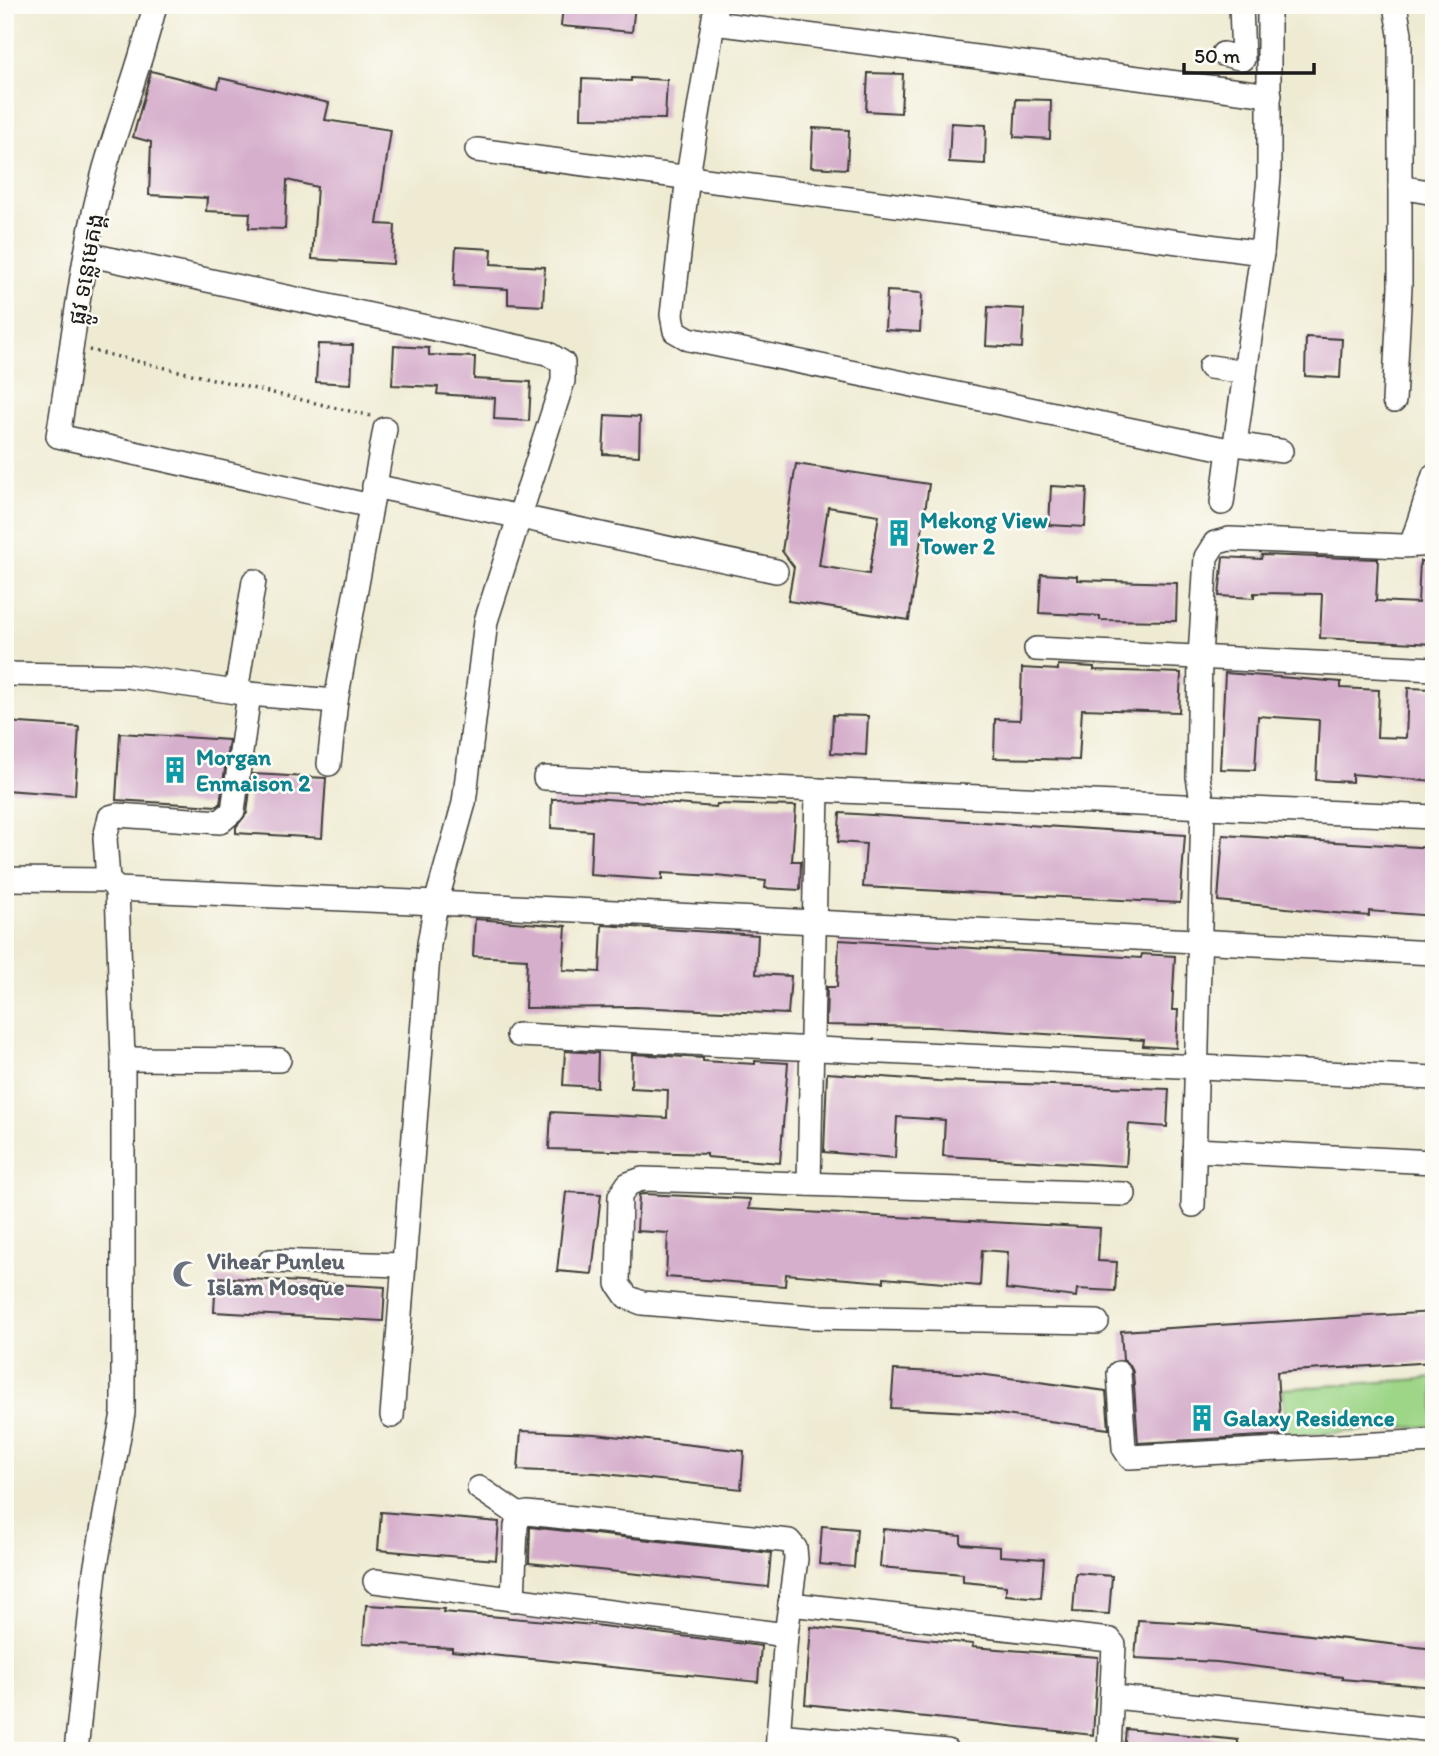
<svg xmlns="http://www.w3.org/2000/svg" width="1439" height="1756" font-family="Itim,'Noto Sans Khmer',sans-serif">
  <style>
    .green { fill: #9ed688; stroke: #5d7952; stroke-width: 2 }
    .building { fill: #d6afcc; fill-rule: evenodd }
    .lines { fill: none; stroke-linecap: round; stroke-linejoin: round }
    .minor-casing { stroke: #3c3b37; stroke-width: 26 }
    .path { stroke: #3c3b37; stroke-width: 3.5; stroke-dasharray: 2 5; stroke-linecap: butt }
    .minor { stroke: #fff; stroke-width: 23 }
    .labels { text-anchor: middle; stroke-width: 5; stroke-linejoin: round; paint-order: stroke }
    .street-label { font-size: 23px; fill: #1c1c1c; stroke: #fdfcf7 }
    .culture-label { font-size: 23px; font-weight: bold; fill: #0d838f; stroke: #fdfcf7; text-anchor: start }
    .worship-label { font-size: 23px; font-weight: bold; fill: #5b616d; stroke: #fdfcf7; text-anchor: start }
  </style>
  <rect width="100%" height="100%" fill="#fdfcf7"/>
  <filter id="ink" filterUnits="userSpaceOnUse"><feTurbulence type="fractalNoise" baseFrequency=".0143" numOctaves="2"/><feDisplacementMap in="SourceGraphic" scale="14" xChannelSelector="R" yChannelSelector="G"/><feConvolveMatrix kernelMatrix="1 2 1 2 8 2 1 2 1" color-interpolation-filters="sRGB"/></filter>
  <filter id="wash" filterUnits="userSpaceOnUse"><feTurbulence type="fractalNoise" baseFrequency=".00686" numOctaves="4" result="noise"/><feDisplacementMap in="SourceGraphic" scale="28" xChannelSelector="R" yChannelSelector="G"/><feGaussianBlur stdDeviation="1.57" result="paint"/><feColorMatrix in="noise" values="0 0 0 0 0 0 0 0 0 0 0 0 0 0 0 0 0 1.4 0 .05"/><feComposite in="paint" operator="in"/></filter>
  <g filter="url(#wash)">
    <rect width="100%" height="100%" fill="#efebd3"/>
    <path class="green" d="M1434 1378V1426L1287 1436 1283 1389Z"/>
    <g id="blocks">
      <g class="building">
        <path d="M563 5H635L632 32 561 26Z"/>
        <path d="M151 71 218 88 220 78 329 103 325 120 391 130 377 224 395 225 393 264 312 259 317 187 287 180 285 229 249 228 250 213 206 211 207 198 149 195 151 142 133 137Z"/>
        <path d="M868 73 903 74 901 113 866 111Z"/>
        <path d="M631 78 667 80 665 119 581 118 582 79 631 81Z"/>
        <path d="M1016 99 1051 100 1050 139 1014 137Z"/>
        <path d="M951 123 986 125 985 164 949 162Z"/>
        <path d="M813 128 849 130 847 169 811 167Z"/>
        <path d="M456 247 492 249 491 264 545 267 543 306 508 304V289L454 286Z"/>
        <path d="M887 291 922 293 920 332 885 330Z"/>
        <path d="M988 307 1024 309 1022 348 986 346Z"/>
        <path d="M1306 337 1342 339 1340 378 1305 376Z"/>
        <path d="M318 344 353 345 351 384 316 382Z"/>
        <path d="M394 346 429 348V355L475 357 474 379 531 382 529 421 494 419 495 398 437 394 438 387 392 385Z"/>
        <path d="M605 415 640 417 639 456 603 454Z"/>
        <path d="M796 464 929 484 909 620 788 601 794 567 782 551ZM828 507 879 515 869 574 819 566Z"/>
        <path d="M1051 486 1087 488 1085 527 1049 525Z"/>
        <path d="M1262 555 1378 559 1376 601 1418 603 1420 561 1434 562V644L1320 638 1322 594 1254 593V598L1219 596 1223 557 1261 559Z"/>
        <path d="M1041 574 1077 576V580L1177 583 1176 621 1100 620V616L1039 613Z"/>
        <path d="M1058 665 1094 667V670L1181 673 1179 712 1082 709 1079 760 994 758 995 719 1020 720 1022 668 1058 670Z"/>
        <path d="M1225 673 1341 682V688L1379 690 1377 737 1406 738 1408 688 1434 689V781L1352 774V782L1316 780 1319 720 1304 719 1258 716 1255 770 1220 769Z"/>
        <path d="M833 715 868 716 866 755 831 753Z"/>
        <path d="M5 722 79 727 75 795 5 790Z"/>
        <path d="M120 733 229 740 220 804 217 806 116 800Z"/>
        <path d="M252 774 326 778 322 838 236 833V827L247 813Z"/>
        <path d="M592 798 716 807 717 804 796 806 792 861H801L800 890 765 888 766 881 716 876 662 873V880L590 875 592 831 551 828 552 799Z"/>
        <path d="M840 813 1185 835 1180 903 863 887 866 844 838 842Z"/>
        <path d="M1223 835 1434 848V916L1369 911V916L1335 913 1218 901Z"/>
        <path d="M475 919 566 926 563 970 600 972 602 925 758 935 756 974 791 976 788 1014 635 1007 525 1008 527 959 473 956Z"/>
        <path d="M839 940 1141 958 1142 954 1175 956 1172 1010H1178L1176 1048 1143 1046 1144 1040 930 1027 826 1025 827 987H837Z"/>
        <path d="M565 1051 598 1053 597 1087 563 1085Z"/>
        <path d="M632 1054 703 1058V1061L755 1064V1061L788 1063 780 1163 707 1157V1154L549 1149 551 1112 667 1118 668 1090 631 1088Z"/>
        <path d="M827 1073 938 1081 1169 1089 1167 1127 1129 1124 1126 1166 943 1156 945 1120 897 1117 895 1158 824 1152Z"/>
        <path d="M566 1192 601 1194 592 1274 557 1271Z"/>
        <path d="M643 1194 750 1199 749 1209 1100 1228 1098 1261 1117 1262 1115 1291 1077 1289 1076 1297 1006 1289 1008 1252 982 1250 980 1286 884 1278V1282L786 1274 785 1286 666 1277 668 1233 637 1231 639 1195Z"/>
        <path d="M216 1277 385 1287 383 1321 214 1312Z"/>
        <path d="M1434 1312V1362L1277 1372 1281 1435 1138 1443 1133 1372 1130 1365 1123 1360 1121 1331Z"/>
        <path d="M894 1370 979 1374 1106 1391 1109 1429 990 1413 891 1408Z"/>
        <path d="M521 1431 595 1434 744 1451 741 1489 596 1473 518 1470Z"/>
        <path d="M381 1512 499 1522 496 1560 378 1550Z"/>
        <path d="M822 1526 857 1529 854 1567 819 1564Z"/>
        <path d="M530 1527 771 1553 768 1587 529 1563Z"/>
        <path d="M883 1529 961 1536V1544L1000 1547V1556L1044 1559 1041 1598 1006 1595V1586L963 1582V1574L880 1567Z"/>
        <path d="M1076 1573 1112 1576 1109 1614 1073 1612Z"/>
        <path d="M366 1605 444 1609 443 1612 594 1625 761 1646 758 1682 452 1651V1648L363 1643Z"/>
        <path d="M1138 1620 1212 1624 1434 1649V1687L1342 1679V1677L1217 1662 1135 1658Z"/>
        <path d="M811 1627 973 1644 972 1647 1098 1657 1093 1735 805 1704Z"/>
        <path d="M1126 1729 1238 1740V1751H1124Z"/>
      </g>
    </g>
  </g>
  <g filter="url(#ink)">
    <use href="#blocks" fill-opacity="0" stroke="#3c3b37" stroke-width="2"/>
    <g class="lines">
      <defs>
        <g id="minor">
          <path d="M155 5C142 61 121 113 105 168 81 255 73 347 58 436L371 506"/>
          <path d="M716 5 688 176 672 315 675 331 689 339 1229 450"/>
          <path d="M714 23 1270 95"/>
          <path d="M1223 54 1243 59 1241 5"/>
          <path d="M477 150 1262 253"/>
          <path d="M1400 187 1434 193"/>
          <path d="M1210 367 1245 372"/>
          <path d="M1394 401 1400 287V34L1395 5"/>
          <path d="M1235 444 1281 451"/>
          <path d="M374 486 776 571"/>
          <path d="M1222 503 1229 450 1235 444 1262 253 1269 177V5"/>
          <path d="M1412 543 1434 475"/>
          <path d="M1036 649 1434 669"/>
          <path d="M5 674 127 676 249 694 336 701"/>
          <path d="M236 692 254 581"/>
          <path d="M329 764 336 701 385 429"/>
          <path d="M545 778 1434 817"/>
          <path d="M5 879 108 880"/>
          <path d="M117 889 108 880 105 838 110 817 117 815 220 822 233 811 249 694"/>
          <path d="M518 1035 1434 1078"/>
          <path d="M123 1059 279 1060"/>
          <path d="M1194 1150 1434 1162"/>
          <path d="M809 1184 817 790"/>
          <path d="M1193 1205 1203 806 1198 777 1200 657 1206 557 1215 543 1229 539 1403 546 1434 544"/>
          <path d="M270 1261 402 1265"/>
          <path d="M1097 1322 813 1317 642 1303 627 1297 618 1284 620 1196 628 1184 642 1179 1124 1194"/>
          <path d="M1119 1373 1124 1448 1130 1457 1434 1441"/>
          <path d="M392 1416 429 944 436 903 1434 953"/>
          <path d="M479 1488 519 1515"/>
          <path d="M375 1581 786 1635"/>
          <path d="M513 1600 516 1526 519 1515 527 1513 789 1541 795 1548 796 1559 786 1635 777 1751"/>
          <path d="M790 1604 1110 1640 1114 1645 1109 1751"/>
          <path d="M1114 1697 1434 1730"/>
          <path d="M778 1735 947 1751"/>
          <path d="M76 1751 95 1571 123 1413V1059L117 889 436 903 464 803 486 621 563 381V363L547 353 86 254"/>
        </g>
      </defs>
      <use href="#minor" class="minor-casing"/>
      <path class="path" d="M89 350 371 416"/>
      <use href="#minor" class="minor"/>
    </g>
  </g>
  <defs>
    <symbol id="building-bare" viewBox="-9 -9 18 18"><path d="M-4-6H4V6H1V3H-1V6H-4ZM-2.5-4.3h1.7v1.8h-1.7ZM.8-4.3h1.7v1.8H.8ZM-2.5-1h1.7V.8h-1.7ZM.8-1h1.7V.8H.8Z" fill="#0f9aa8" stroke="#fdfcf7" stroke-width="2.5" paint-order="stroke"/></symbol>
    <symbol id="mosque-bare" viewBox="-9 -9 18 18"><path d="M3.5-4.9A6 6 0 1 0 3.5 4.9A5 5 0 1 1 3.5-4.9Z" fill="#6b7280" stroke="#fdfcf7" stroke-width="2.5" paint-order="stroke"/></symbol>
  </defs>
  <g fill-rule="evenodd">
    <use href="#building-bare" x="880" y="514" width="38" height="38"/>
    <use href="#building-bare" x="156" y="751" width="38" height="38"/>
    <use href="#mosque-bare" x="167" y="1255" width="38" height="38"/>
    <use href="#building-bare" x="1183" y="1399" width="38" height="38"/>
  </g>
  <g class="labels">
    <g class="street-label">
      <text transform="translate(86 269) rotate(-80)" y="8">ផ្លូវ ទន្លេមេគង្គ</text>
    </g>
    <g class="culture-label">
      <text x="920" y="528">Mekong View<tspan x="920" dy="26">Tower 2</tspan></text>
      <text x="196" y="765">Morgan<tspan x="196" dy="26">Enmaison 2</tspan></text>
      <text x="1223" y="1426">Galaxy Residence</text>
    </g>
    <g class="worship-label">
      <text x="207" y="1269">Vihear Punleu<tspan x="207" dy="26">Islam Mosque</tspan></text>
    </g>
  </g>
  <rect width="1439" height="1756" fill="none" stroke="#fdfcf7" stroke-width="28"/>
  <path d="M1184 63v10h130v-10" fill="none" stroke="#1c1c1c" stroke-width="3.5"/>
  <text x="1194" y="63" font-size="21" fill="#1c1c1c" stroke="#fdfcf7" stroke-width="5" paint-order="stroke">50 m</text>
</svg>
